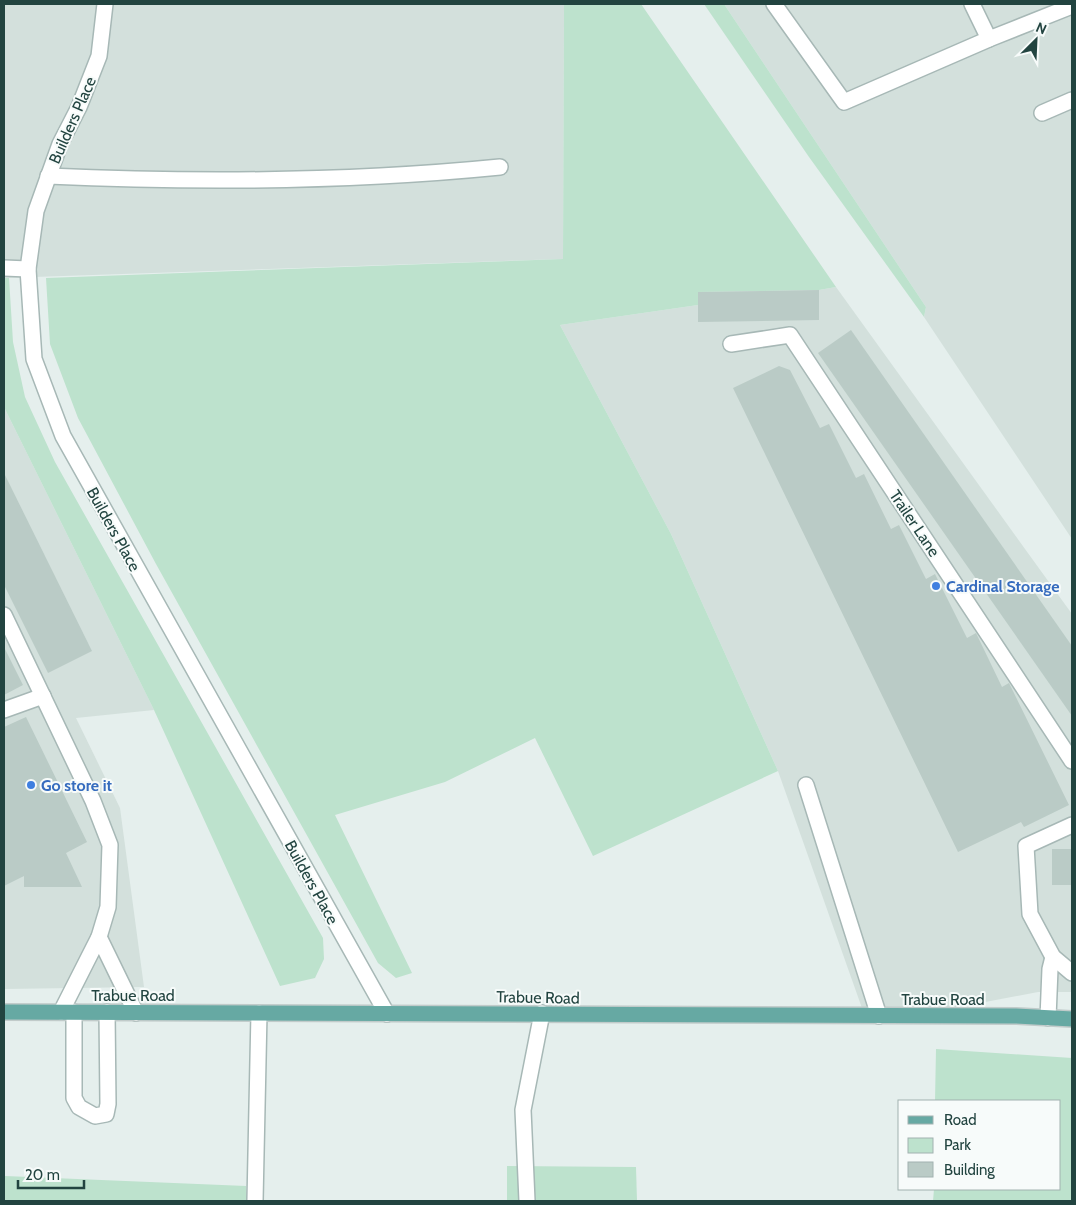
<svg xmlns="http://www.w3.org/2000/svg" width="1076" height="1205" font-family="Cabin,sans-serif">
  <style>
    .built { fill: #d3e0dc }
    .green { fill: #bde2cd }
    .building { fill: #bacbc6 }
    .lines { fill: none; stroke-linecap: round; stroke-linejoin: round }
    .minor-casing { stroke: #a7b8b6; stroke-width: 18 }
    .major-casing { stroke: #c1cbca; stroke-width: 18 }
    .minor { stroke: #fff; stroke-width: 15 }
    .major { stroke: #66a9a3; stroke-width: 15 }
    .shop-dot { fill: #3f7fe0; stroke: #f7fbfa; stroke-width: 2 }
    .labels { text-anchor: middle; stroke-width: 4; stroke-linejoin: round; paint-order: stroke }
    .street-label { font-size: 16px; fill: #224440; stroke: #f7fbfa }
    .shop-label { font-size: 16px; font-weight: bold; fill: #366cbe; stroke: #f7fbfa; text-anchor: start }
  </style>
  <rect width="100%" height="100%" fill="#e5efed"/>
  <g class="built">
    <path d="M4 4H564L563 259 4 278Z"/>
    <path d="M724 4H1072V539L924 317 926 307Z"/>
    <path d="M836 287 1072 614V992H1038L933 1012 863 1011 778 771 671 534 560 325 698 305V292L819 290Z"/>
    <path d="M4 407 154 710 76 718 120 808 144 987 4 989Z"/>
  </g>
  <g class="green">
    <path d="M564 4H641L836 287 819 290 698 292V305L560 325 671 534 778 771 593 856 535 738 445 782 335 815 412 973 396 978 378 963 156 564 78 418 50 344 46 278 563 259Z"/>
    <path d="M704 4H724L926 307 924 317 809 157Z"/>
    <path d="M4 278H9L13 342 25 397 55 462 323 938 324 959 315 978 280 986 154 710 4 407Z"/>
    <path d="M936 1049 1072 1058V1201H933L934 1189H1060V1101H935Z"/>
    <path d="M507 1166 636 1167 637 1201H507Z"/>
    <path d="M5 1176 246 1186 247 1201H5Z"/>
  </g>
  <g class="building">
    <path d="M819 290V320L698 322V292Z"/>
    <path d="M851 330 1072 646V716L818 353Z"/>
    <path d="M779 366 790 370 820 428 829 424 856 478 864 474 891 529 899 525 926 579 935 574 967 638 976 633 1002 687 1009 683 1069 805 1024 827 1021 822 958 852 733 388Z"/>
    <path d="M4 473 92 651 48 673 4 585Z"/>
    <path d="M4 647 23 685 4 695Z"/>
    <path d="M26 717 87 842 66 853 82 887H24V876L4 886V727Z"/>
    <rect x="1052" y="849" width="20" height="36"/>
  </g>
  <g class="lines">
    <defs>
      <g id="minor">
        <path d="M105 4 99 56 79 107 60 144 36 211 28 269 34 359 63 436 387 1014"/>
        <path d="M774 4 844 102 989 39 1072 6"/>
        <path d="M972 4 989 39"/>
        <path d="M1042 113 1072 100"/>
        <path d="M48 176C200 183 349 182 500 167"/>
        <path d="M4 268 28 269"/>
        <path d="M731 344 790 335 1072 761"/>
        <path d="M4 615 93 801 110 845 108 907 99 937 61 1012"/>
        <path d="M4 710 43 696"/>
        <path d="M806 785 879 1016"/>
        <path d="M1072 825 1026 846 1030 914 1053 957 1072 973"/>
        <path d="M99 937 136 1013"/>
        <path d="M74 1012V1098L79 1107 95 1116 106 1114 108 1104 107 1012"/>
        <path d="M1048 1018 1050 969 1053 957"/>
        <path d="M255 1201 259 1013"/>
        <path d="M527 1201 523 1110 542 1013"/>
      </g>
      <path id="major" d="M4 1012 1016 1016 1072 1019"/>
    </defs>
    <use href="#minor" class="minor-casing"/>
    <use href="#major" class="major-casing"/>
    <use href="#minor" class="minor"/>
    <use href="#major" class="major"/>
  </g>
  <g class="shop-dot">
    <circle cx="936" cy="586" r="5"/>
    <circle cx="31" cy="785" r="5"/>
  </g>
  <g class="labels">
    <g class="street-label">
      <text transform="translate(72 120) rotate(-66)" y="6">Builders Place</text>
      <text transform="translate(915 523) rotate(56)" y="6">Trailer Lane</text>
      <text transform="translate(114 529) rotate(61)" y="6">Builders Place</text>
      <text transform="translate(312 882) rotate(61)" y="6">Builders Place</text>
      <text x="133" y="1001">Trabue Road</text>
      <text transform="translate(538 997) rotate(1)" y="6">Trabue Road</text>
      <text x="943" y="1005">Trabue Road</text>
    </g>
    <g class="shop-label">
      <text x="946" y="592">Cardinal Storage</text>
      <text x="41" y="791">Go store it</text>
    </g>
  </g>
  <rect width="1076" height="1205" fill="none" stroke="#224440" stroke-width="10"/>
  <rect x="898" y="1100" width="162" height="90" fill="#f7fbfa" stroke="#a2b2b0"/>
  <rect x="908" y="1116" width="25" height="8" fill="#66a9a3" stroke="#a2b2b0"/>
  <text x="944" y="1125" font-size="15" fill="#224440">Road</text>
  <rect x="908" y="1138" width="25" height="15" fill="#bde2cd" stroke="#a2b2b0"/>
  <text x="944" y="1150" font-size="15" fill="#224440">Park</text>
  <rect x="908" y="1162" width="25" height="15" fill="#bacbc6" stroke="#a2b2b0"/>
  <text x="944" y="1175" font-size="15" fill="#224440">Building</text>
  <g transform="translate(1036 40) rotate(24)" stroke="#f7fbfa" stroke-width="4" paint-order="stroke">
  <path d="M0-4L9 19L0 12L-9 19Z" fill="#224440"/>
  <text y="-8" font-size="14" font-weight="bold" text-anchor="middle" fill="#224440">N</text>
  </g>
  <path d="M18 1180v8h66v-8" fill="none" stroke="#224440" stroke-width="2.5"/>
  <text x="25" y="1180" font-size="15" fill="#224440" stroke="#f7fbfa" stroke-width="4" paint-order="stroke">20 m</text>
</svg>
